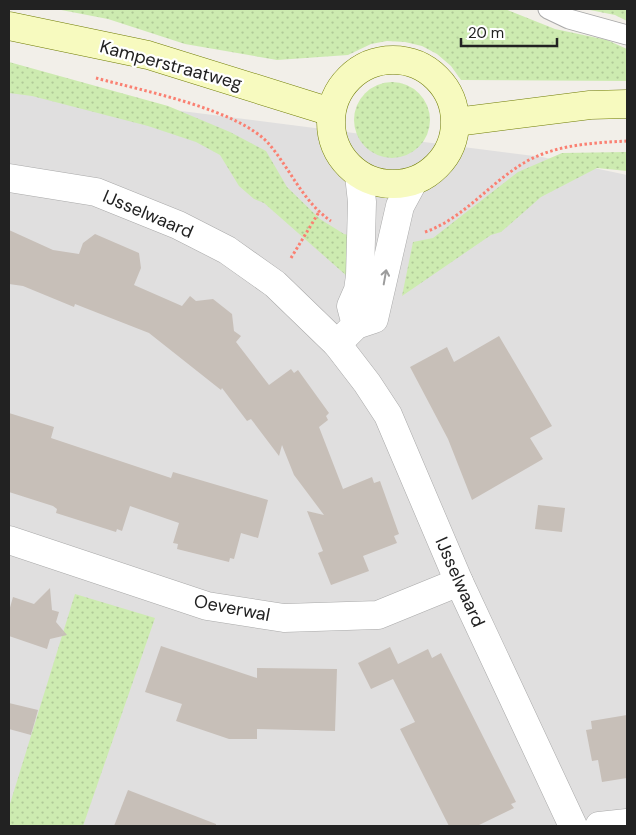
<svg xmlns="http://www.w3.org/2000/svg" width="636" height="835" font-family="'DM Sans',sans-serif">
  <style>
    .residential { fill: #e0dfdf }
    .grass { fill: url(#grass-dots) }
    .building { fill: #c7bfb8 }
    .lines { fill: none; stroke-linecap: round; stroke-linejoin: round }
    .service-casing { stroke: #a9a9a9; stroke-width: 21 }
    .minor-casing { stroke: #a9a9a9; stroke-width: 29 }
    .secondary-casing { stroke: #707d05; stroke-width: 29 }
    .path { stroke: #fa8072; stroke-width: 3; stroke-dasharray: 2.5 2.5; stroke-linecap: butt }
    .service { stroke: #fff; stroke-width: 19 }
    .minor { stroke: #fff; stroke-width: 28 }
    .secondary { stroke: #f7fabf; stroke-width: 28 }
    .oneway { stroke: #9c9c9c }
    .labels { text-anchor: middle; stroke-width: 4.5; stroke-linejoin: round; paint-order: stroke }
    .street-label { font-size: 18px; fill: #222; stroke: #fff }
  </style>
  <defs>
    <pattern id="grass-dots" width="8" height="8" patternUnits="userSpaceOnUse" patternTransform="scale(1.25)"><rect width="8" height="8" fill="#cdebb0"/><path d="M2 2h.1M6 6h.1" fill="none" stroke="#b0c997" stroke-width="1.8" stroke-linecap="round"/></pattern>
  </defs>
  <rect width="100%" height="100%" fill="#f2efe9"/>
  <path class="residential" d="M9 89 542 157 627 175V826H9Z"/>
  <g class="grass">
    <path d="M56 9H505L555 29 607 40 627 49V81L461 80 451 66 437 54 422 46 405 42 387 41 371 44 348 55 277 60 185 44 108 19Z"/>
    <path d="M585 9H627V21L615 15Z"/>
    <path d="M9 62 168 106 230 132 266 151 287 187 320 219 344 234 349 235 348 277 264 203 254 199 239 186 220 155 196 142 148 126 32 96 9 93Z"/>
    <circle cx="392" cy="120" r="38"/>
    <path d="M627 152V171L597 168 541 197 501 232 491 235 402 296 413 242 433 238 518 172 562 153Z"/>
    <path d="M75 594 155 618 83 826H9V807Z"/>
  </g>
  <g class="building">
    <path d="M9 230 53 250 79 254 83 243 95 234 139 253 141 268 134 285 182 306 190 296 196 301 213 299 232 314 234 331 241 336 236 342 269 385 291 369 294 373 298 370 329 413 326 416 328 420 319 427 343 489 372 477 374 483 380 481 399 534 394 536 397 543 363 556 369 571 331 585 318 553 323 551 307 511 324 515 294 475 282 445 279 456 251 419 247 421 222 388 221 390 149 333 75 304 74 307 23 286 9 284Z"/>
    <path d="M499 336 552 426 530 438 543 459 472 500 448 439 410 367 447 347 454 362Z"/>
    <path d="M9 413 54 427 51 438 171 478 173 472 268 500 258 538 241 533 234 559 230 558 229 562 177 549 178 544 173 543 179 523 130 506 122 531 117 529 116 532 56 513 57 509 53 506 9 492Z"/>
    <path d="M538 505 565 508 562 532 535 529Z"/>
    <path d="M50 588 52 610 59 612 56 622 67 635 50 639 47 649 9 636V611L13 597 34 604Z"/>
    <path d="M161 646 257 678V668L337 669 335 731 257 729V739H229L176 721 182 704 145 692Z"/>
    <path d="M390 647 398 664 428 649 432 658 441 653 516 802 511 804 514 808 477 826H449L400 729 415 722 393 679 371 689 358 663Z"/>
    <path d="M9 703 38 710 31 735 9 729Z"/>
    <path d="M627 715V778L602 782 598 760 592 761 586 730 592 729 591 721Z"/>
    <path d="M128 790 216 824V826H114Z"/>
  </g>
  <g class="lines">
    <defs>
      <path id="service" d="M548 9 569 19 627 35"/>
      <g id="minor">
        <path d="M9 178 96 192 178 225 227 250 275 284 337 344 367 383 388 415 459 582 573 826"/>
        <path d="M356 325 351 306 358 290 360 276 362 202 359 175"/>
        <path d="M337 344 356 325 374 319 400 206 413 182"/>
        <path d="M9 540 207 606 284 618 378 615 459 582"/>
        <path d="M599 826 627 823"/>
      </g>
      <g id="secondary">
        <path d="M9 26 148 55 331 112"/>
        <circle cx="393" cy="122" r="62"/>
        <path d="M456 122 590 105 627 104"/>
      </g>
    </defs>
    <use href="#service" class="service-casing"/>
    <use href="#minor" class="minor-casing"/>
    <use href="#secondary" class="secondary-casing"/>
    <g class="path">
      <path d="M96 78C143 91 238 109 269 144 291 170 303 202 331 221"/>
      <path d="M425 232C460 220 486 188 516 168 548 145 589 143 627 141"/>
      <path d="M291 258 319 212"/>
    </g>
    <use href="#service" class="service"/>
    <use href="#minor" class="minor"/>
    <use href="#secondary" class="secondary"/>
  </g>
  <defs><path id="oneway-shaft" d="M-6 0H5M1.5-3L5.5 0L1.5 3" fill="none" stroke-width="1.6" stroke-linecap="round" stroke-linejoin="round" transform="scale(1.25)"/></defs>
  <use class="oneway" href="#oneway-shaft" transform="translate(385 277) rotate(-80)"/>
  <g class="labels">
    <g class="street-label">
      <text transform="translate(171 65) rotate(15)" y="6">Kamperstraatweg</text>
      <text transform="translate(148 214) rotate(23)" y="6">IJsselwaard</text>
      <text transform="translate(460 582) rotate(66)" y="6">IJsselwaard</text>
      <text transform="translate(232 608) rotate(11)" y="6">Oeverwal</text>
    </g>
  </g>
  <rect width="636" height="835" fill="none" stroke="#222222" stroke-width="20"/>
  <path d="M461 38v8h96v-8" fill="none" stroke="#222222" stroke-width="2.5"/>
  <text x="468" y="38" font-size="15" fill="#222222" stroke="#ffffff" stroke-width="4" paint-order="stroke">20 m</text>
</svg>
